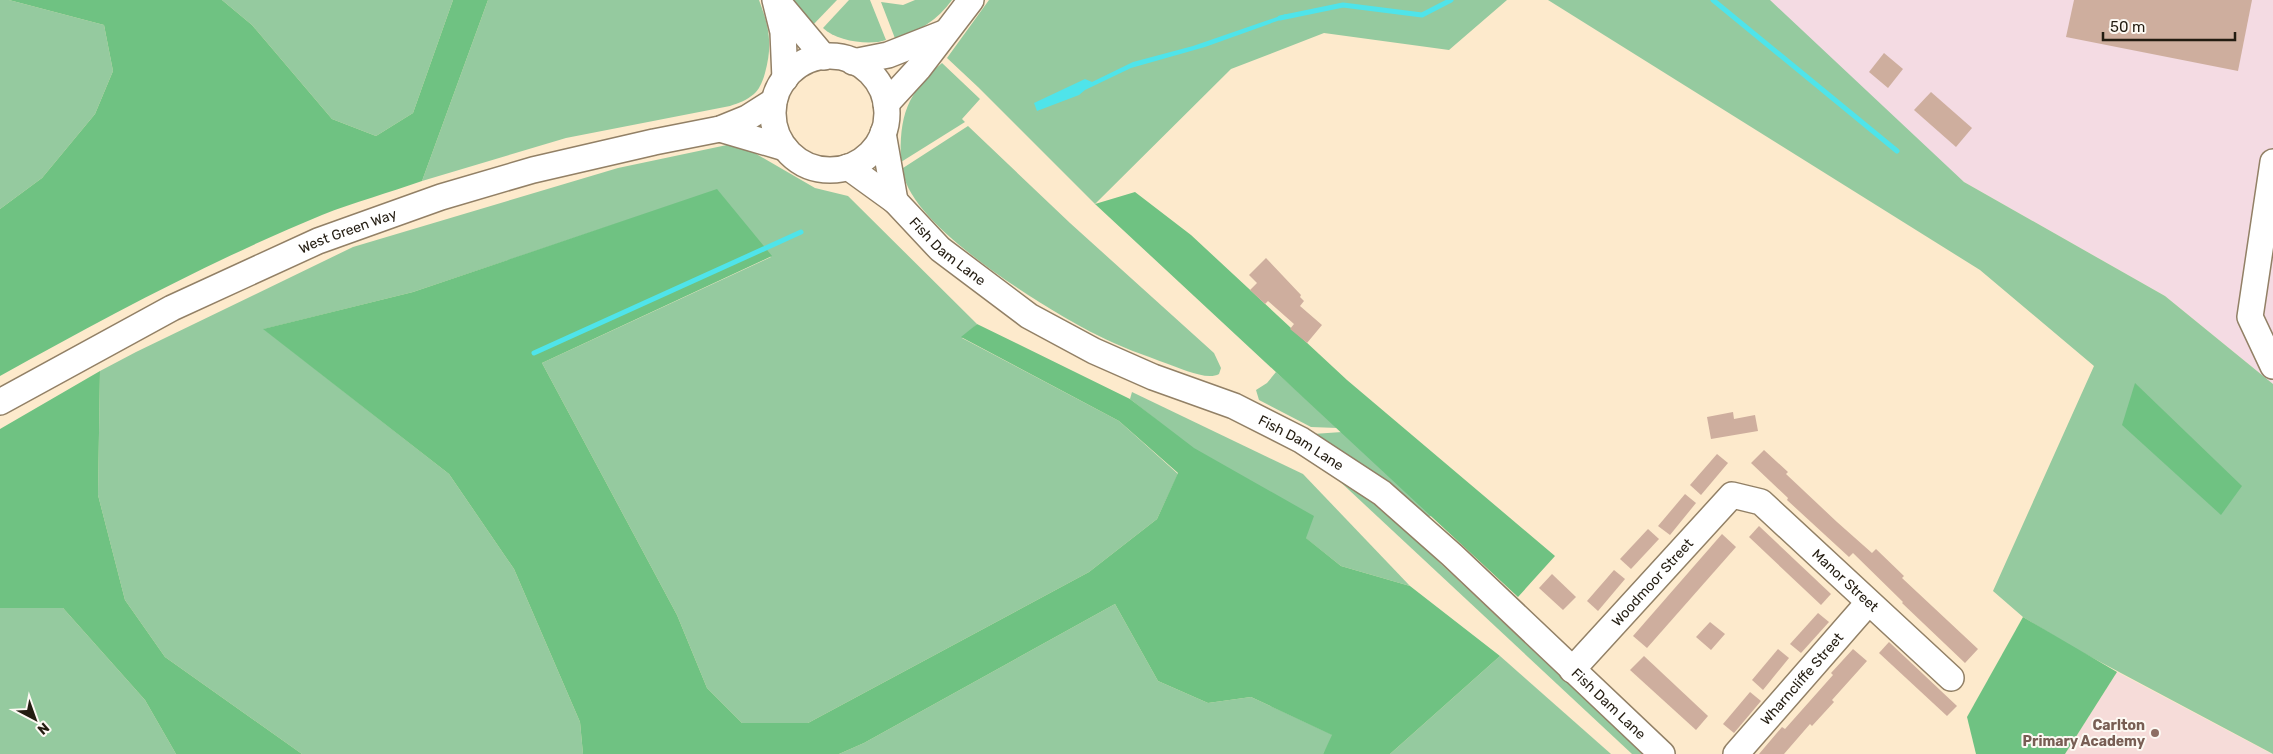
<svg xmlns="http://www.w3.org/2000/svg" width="2273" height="754" font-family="Rubik,sans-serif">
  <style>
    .industrial { fill: #f4dbe3 }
    .education { fill: #f6dcd9 }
    .green { fill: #95ca9f }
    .forest { fill: #6fc282 }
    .water { fill: #4fe4ea }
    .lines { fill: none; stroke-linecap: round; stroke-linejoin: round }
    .stream { stroke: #4fe4ea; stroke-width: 5 }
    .building { fill: #ceae9e }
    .minor-casing { stroke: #928066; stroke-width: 28 }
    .minor { stroke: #fff; stroke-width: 25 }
    .education-dot { fill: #8d6e63; stroke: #fdf9f3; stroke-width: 2 }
    .labels { text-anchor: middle; stroke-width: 4; stroke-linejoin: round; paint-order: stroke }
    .street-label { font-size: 14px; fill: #231c11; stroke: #fdf9f3 }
    .education-label { font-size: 14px; font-weight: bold; fill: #785e54; stroke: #fdf9f3; text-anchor: end }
  </style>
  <rect width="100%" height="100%" fill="#fdeacc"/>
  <path class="industrial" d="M1750 0H2273V384L2165 296 1964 182Z"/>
  <path class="education" d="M2117 672 2272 754H2065Z"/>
  <g class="green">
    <path d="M0 0H9L104 25 113 71 95 114 42 178 0 209Z"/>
    <path d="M222 0H453L413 113 376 136 332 119 252 25Z"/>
    <path d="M488 0H759C769 27 773 44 765 73 763 80 760 89 754 94 747 100 739 103 730 106L566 138 422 181Z"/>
    <path d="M792 0H837L810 28Z"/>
    <path d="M849 0H870L886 40C870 46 836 41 823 28Z"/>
    <path d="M915 0H952C938 20 918 31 896 41L881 2 903 5Z"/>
    <path d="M989 0H1507L1449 50 1324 33 1231 69 1095 204 978 87 947 58Z"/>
    <path d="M1548 0H1770L1964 182 2165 296 2273 384V754L2074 648 2023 617 1993 591 2094 366 1980 270Z"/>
    <path d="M942 63 980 99 962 119 965 122 901 162C899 116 907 93 942 63Z"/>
    <path d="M968 126 1070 223 1214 353 1221 368 1219 374C1207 381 1180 368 1168 364 1144 355 1120 347 1097 335 1051 312 903 223 903 168Z"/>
    <path d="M727 145 746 148 815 188 848 196 977 324 962 338 1119 421 1178 474 1157 519 1089 572 808 723H742L707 688 677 615 542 363 771 257 717 190 413 292 264 329 449 474 514 569 580 722 583 754H302L165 657 125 600 98 495 100 371 136 352 353 247 618 168Z"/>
    <path d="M1276 372 1338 428 1311 427 1259 400 1256 390 1267 383Z"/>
    <path d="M1132 392 1303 474 1410 586 1341 566 1130 399Z"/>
    <path d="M1342 432 1432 516 1427 517 1313 434Z"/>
    <path d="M1319 462 1358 489 1388 514 1643 754H1632Z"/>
    <path d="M1115 604 1158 681 1208 703 1251 697 1333 735 1323 754H839L864 743Z"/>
    <path d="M0 608H63L145 700 176 754H0Z"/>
    <path d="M1500 656 1611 754H1390Z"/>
  </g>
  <g class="forest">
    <path d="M9 0H222L252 25 332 119 376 136 413 113 453 0H488L422 181C389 193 354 202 322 215 210 261 105 318 0 376V209L42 178 95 114 113 71 104 25Z"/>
    <path d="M717 189 772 256 542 363 677 615 707 688 742 723H808L1089 572 1157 519 1178 473 1119 421 961 337 977 324 1130 399 1194 448 1314 516 1306 538 1341 566 1410 586 1500 656 1390 754H1323L1332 735 1251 697 1208 703 1158 681 1115 604 864 743 839 754H583L580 722 514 569 449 474 263 329 413 292Z"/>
    <path d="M1135 192 1191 235 1347 380 1555 556 1518 597 1095 204Z"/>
    <path d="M100 371 98 495 125 600 165 657 302 754H176L145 700 63 608H0V429Z"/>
    <path d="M2135 383 2242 486 2221 515 2122 425Z"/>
    <path d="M2023 617 2117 672 2065 754H1976L1967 717Z"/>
  </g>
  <path class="water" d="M1286 14V17L1280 20 1205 47 1131 68 1085 90 1079 95 1037 111 1034 103 1085 79 1092 82 1133 62 1193 46Z"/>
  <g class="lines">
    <g class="stream">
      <path d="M1713 0 1897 151"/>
      <path d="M1280 18 1343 5 1422 15 1451 0"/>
      <path d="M534 353 801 232"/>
    </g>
  </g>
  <g class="building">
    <path d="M2074 0H2252L2238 71 2066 37Z"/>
    <path d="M1884 53 1903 69 1888 88 1869 72Z"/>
    <path d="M1931 92 1972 128 1956 147 1914 110Z"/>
    <path d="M1266 258 1301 295 1300 297 1304 301 1300 306 1322 325 1307 343 1290 329 1294 324 1268 301 1265 304 1250 290 1257 283 1249 275Z"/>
    <path d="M1733 412 1734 419 1755 415 1758 431 1711 439 1707 417Z"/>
    <path d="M1764 450 1788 472 1786 474 1837 522 1872 553 1876 549 1904 576 1902 578 1978 649 1965 663 1902 603 1903 602 1853 553 1849 557 1787 500 1788 498 1751 463Z"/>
    <path d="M1717 454 1728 463 1701 495 1690 485Z"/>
    <path d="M1685 494 1696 503 1670 535 1658 526Z"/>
    <path d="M1759 526 1831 594 1821 605 1749 537Z"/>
    <path d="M1648 529 1659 539 1631 569 1620 559Z"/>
    <path d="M1722 534 1736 547 1647 648 1633 636Z"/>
    <path d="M1614 570 1625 579 1598 611 1587 601Z"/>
    <path d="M1552 574 1576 597 1563 610 1539 588Z"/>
    <path d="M1818 613 1829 622 1801 653 1790 644Z"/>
    <path d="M1710 622 1725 634 1711 650 1696 637Z"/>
    <path d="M1889 642 1957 706 1947 716 1879 653Z"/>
    <path d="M1778 649 1789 658 1763 690 1752 680Z"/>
    <path d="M1853 649 1867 661 1832 700 1834 702 1812 726 1810 724 1784 754H1759L1782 727 1785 729 1833 675 1831 673Z"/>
    <path d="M1644 656 1708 716 1696 730 1630 670Z"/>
    <path d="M1750 692 1761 701 1734 733 1723 724Z"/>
  </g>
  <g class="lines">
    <defs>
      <g id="minor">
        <path d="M775 0 783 32 785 79"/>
        <path d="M778 2 824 57"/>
        <circle cx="830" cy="113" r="57"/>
        <path d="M853 62 888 55 944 33"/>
        <path d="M886 104 919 68 971 0"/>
        <path d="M720 129 785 148"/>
        <path d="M883 133 895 201"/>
        <path d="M2273 162 2250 317 2273 366"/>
        <path id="s1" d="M848 167 895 201 940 249 1029 316 1094 351 1153 377 1234 406 1301 440 1382 493 1452 555 1662 754"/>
        <path id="s2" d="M0 402 172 308 318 241 441 197 533 170 654 142 720 129 747 118 774 101"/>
        <path id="s3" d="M1572 670 1732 495 1761 502 1951 678"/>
        <path id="s4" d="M1736 754 1868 603"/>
      </g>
    </defs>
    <use href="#minor" class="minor-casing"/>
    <use href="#minor" class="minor"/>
  </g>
  <circle class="education-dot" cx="2155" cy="733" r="5"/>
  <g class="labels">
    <g class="street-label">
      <text dy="5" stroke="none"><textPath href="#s2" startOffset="388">West Green Way</textPath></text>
      <text dy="5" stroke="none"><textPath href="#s1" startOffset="131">Fish Dam Lane</textPath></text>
      <text dy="5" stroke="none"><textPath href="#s1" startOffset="536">Fish Dam Lane</textPath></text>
      <text dy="5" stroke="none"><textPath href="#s3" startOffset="382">Manor Street</textPath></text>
      <text dy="5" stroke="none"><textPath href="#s3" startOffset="119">Woodmoor Street</textPath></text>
      <text dy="5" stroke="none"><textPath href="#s4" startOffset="100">Wharncliffe Street</textPath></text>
      <text dy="5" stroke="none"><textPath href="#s1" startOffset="941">Fish Dam Lane</textPath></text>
    </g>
    <g class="education-label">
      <text x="2145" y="730">Carlton<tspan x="2145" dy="16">Primary Academy</tspan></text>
    </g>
  </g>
  <g transform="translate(35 719) rotate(139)" stroke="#fdf9f3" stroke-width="4" paint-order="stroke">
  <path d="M0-4L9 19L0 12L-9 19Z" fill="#231c11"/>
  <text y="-8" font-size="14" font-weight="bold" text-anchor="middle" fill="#231c11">N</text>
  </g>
  <path d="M2103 32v8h132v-8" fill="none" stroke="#231c11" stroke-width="2.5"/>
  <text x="2110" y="32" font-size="15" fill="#231c11" stroke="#fdf9f3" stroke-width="4" paint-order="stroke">50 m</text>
</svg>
